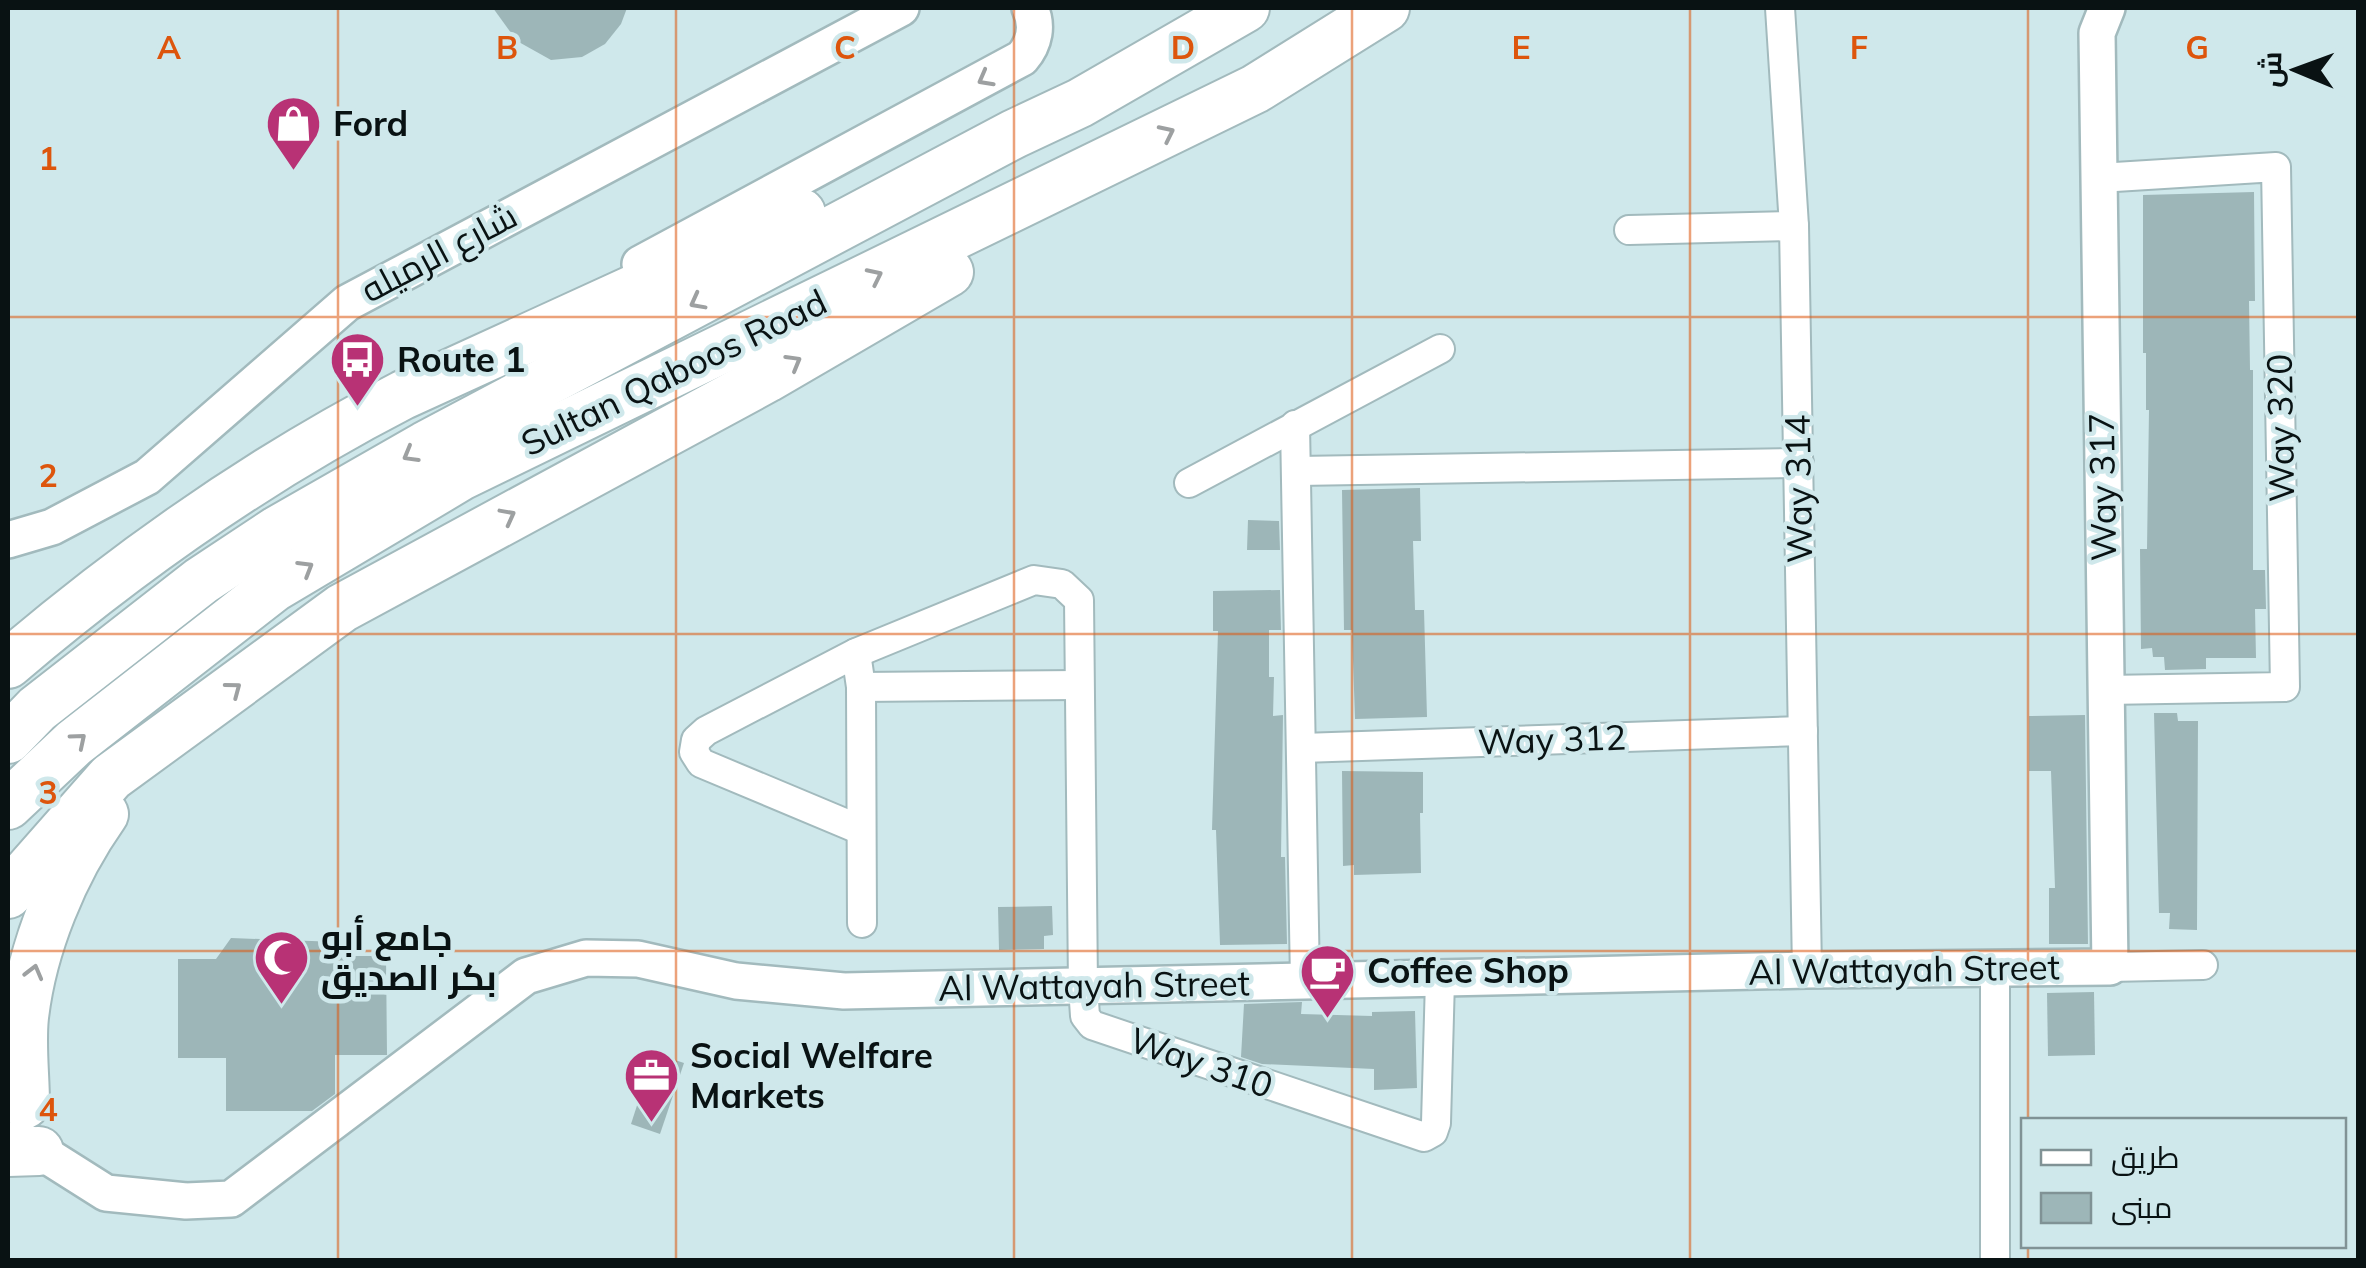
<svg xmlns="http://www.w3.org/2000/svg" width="2366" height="1268" font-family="Mulish,Cairo,sans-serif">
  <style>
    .building { fill: #9db6b8 }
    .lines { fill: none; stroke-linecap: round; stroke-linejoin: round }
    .minor-casing { stroke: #a2babd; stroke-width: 32 }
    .tertiary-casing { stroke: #a2babd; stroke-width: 40 }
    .trunk-casing { stroke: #a2babd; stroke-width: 52 }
    .minor { stroke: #fff; stroke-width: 28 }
    .tertiary { stroke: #fff; stroke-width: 35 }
    .trunk { stroke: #fff; stroke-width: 48 }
    .oneway { stroke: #9da0a1 }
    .grid { fill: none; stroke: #dd550c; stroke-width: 2.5; stroke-opacity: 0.55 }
    .labels { text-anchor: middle; stroke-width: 9; stroke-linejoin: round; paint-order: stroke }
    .poi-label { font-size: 35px; font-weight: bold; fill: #091213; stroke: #cfe8eb; text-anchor: start }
    .street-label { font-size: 35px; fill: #091213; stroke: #cfe8eb }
    .grid-label { font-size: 32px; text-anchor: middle; font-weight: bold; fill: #dd550c; stroke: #cfe8eb; stroke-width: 9; stroke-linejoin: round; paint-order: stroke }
  </style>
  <rect width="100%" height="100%" fill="#cfe8eb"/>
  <g class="building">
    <path d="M493 8H627L621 24 605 44 582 57 551 60 517 41Z"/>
    <path d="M2254 192 2255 301H2249L2250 370H2253V570H2265L2266 609H2255L2256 658H2206V669L2165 670 2164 657H2153L2152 648 2141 649 2140 549H2147L2149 410H2146V353H2143V195Z"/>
    <path d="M1420 488 1421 541H1413L1415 610H1424L1427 717 1355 719 1352 630H1344L1342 490Z"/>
    <path d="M1248 520 1279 521 1280 550H1247Z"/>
    <path d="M1280 590 1281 630H1269V677H1274L1273 716 1283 715 1281 857H1285L1287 944 1220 945 1216 830H1212L1218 631H1213V591Z"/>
    <path d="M2154 713H2177L2178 721H2198L2197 930 2169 929 2170 913H2159Z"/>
    <path d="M2085 715 2088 944H2049V888H2055L2051 771H2029V716Z"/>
    <path d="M1342 771 1423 772V813H1420L1421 873 1354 875V865L1343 866Z"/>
    <path d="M1052 906 1053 935 1044 936V949L999 950 998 907Z"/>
    <path d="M231 938 337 942 349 956H386L387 1055H335V1094L312 1111H226V1058H178V959H216Z"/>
    <path d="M2094 992 2095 1055 2048 1056 2047 993Z"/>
    <path d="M1302 1002 1301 1014 1372 1016V1012L1415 1011 1417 1088 1374 1090V1069L1262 1064 1241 1057 1244 1004Z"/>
    <path d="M654 1053 684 1063 660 1134 631 1124Z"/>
  </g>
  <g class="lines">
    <defs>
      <g id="minor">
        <path d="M1780 8 1794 226 1807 970"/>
        <path d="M2099 178 2276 167 2285 687 2106 690"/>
        <path d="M1629 230 1794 226"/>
        <path d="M1295 425 1305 981"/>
        <path d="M1298 471 1799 463"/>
        <path d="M1189 483 1440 349"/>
        <path d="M856 653 861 687 862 923"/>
        <path d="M861 687 1079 685"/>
        <path d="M1302 748 1803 731"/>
        <path d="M861 830 701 763 694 752 696 740 706 731 856 653 1034 580 1062 584 1079 600 1083 986 1085 1016 1092 1025 1424 1137 1433 1132 1436 1123 1440 980"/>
        <path d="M2110 967 2203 965"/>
        <path d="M1995 1260V969"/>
      </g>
      <g id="tertiary">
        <path d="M640 264 1022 58C1035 43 1038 25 1030 8"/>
        <path d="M8 540 52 527 147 477 347 303 901 8"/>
        <path d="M19 1138 106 1193 186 1201 231 1199 526 976 586 958 638 959 736 981 844 991 1807 970 2110 967 2097 33 2107 8"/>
      </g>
      <g id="trunk">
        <path d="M8 664C129 561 261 468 403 395L801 213"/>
        <path d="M8 739 37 709 201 581 278 530 425 446 1014 134 1080 103 1245 8"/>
        <path d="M8 805 74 743 273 588 461 476 1255 89 1385 8"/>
        <path d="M8 894 111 777 342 608 767 378 949 272"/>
        <path d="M25 1104C25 1076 21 1045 24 1017 32 947 63 872 104 814"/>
        <path d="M8 1152 39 1151"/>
      </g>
    </defs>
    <use href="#minor" class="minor-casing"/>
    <use href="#tertiary" class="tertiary-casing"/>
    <use href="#trunk" class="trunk-casing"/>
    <use href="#minor" class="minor"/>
    <use href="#tertiary" class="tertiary"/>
    <use href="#trunk" class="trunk"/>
  </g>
  <defs><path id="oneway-chevron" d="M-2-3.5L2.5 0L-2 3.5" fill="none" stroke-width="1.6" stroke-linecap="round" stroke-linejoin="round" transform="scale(2.5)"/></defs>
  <g class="oneway">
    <use href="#oneway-chevron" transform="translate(985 79) rotate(151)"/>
    <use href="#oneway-chevron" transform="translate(1167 133) rotate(-26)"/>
    <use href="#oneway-chevron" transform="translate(875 276) rotate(-26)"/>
    <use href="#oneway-chevron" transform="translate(697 302) rotate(152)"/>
    <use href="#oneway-chevron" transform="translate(794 362) rotate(-30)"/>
    <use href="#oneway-chevron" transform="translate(410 455) rotate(150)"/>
    <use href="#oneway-chevron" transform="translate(508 516) rotate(-28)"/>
    <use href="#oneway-chevron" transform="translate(306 568) rotate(-31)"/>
    <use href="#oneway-chevron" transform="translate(234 689) rotate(-37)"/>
    <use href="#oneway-chevron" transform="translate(79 740) rotate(-40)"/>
    <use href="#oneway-chevron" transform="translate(34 972) rotate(-75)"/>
  </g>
  <path class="grid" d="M338 8V1260M676 8V1260M1014 8V1260M1352 8V1260M1690 8V1260M2028 8V1120M8 317H2358M8 634H2358M8 951H2358M2028 1246V1260"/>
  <defs>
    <symbol id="shop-pin" viewBox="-11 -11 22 30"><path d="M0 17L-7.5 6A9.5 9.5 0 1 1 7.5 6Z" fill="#b83275" stroke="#cfe8eb"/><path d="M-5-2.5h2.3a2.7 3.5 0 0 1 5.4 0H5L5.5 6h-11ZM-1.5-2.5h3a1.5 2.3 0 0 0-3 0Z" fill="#fff"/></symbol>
    <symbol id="bus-pin" viewBox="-11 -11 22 30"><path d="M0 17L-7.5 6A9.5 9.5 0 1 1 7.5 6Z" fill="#b83275" stroke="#cfe8eb"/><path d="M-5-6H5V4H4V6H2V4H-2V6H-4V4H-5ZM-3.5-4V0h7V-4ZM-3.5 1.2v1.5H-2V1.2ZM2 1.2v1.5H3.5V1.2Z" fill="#fff"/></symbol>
    <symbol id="mosque-pin" viewBox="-11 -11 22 30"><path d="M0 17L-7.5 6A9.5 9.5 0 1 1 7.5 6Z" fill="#b83275" stroke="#cfe8eb"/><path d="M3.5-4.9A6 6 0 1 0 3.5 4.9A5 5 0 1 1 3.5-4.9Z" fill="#fff"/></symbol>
    <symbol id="cafe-pin" viewBox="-11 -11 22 30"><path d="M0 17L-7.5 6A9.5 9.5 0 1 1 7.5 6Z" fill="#b83275" stroke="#cfe8eb"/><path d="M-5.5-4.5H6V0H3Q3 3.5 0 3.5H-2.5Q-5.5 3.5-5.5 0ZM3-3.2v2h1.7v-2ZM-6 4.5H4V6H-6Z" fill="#fff"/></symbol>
    <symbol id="office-pin" viewBox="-11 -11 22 30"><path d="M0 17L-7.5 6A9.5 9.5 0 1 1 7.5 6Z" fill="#b83275" stroke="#cfe8eb"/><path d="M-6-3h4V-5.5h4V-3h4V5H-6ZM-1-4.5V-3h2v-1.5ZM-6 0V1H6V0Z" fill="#fff"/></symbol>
  </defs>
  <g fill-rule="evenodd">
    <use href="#shop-pin" x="262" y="92" width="63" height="86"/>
    <use href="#bus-pin" x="326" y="328" width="63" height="86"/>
    <use href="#mosque-pin" x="250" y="926" width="63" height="86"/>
    <use href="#cafe-pin" x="1296" y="940" width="63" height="86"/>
    <use href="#office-pin" x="620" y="1044" width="63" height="86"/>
  </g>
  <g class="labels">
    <g class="poi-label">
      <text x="333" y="136">Ford</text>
      <text x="397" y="372">Route 1</text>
      <text x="321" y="950">جامع أبو<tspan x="321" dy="40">بكر الصديق</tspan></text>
      <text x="1367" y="983">Coffee Shop</text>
      <text x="690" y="1068">Social Welfare<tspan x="690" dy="40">Markets</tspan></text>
    </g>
    <g class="street-label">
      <text transform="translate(439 253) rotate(-28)" y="12">شارع الرميله</text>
      <text transform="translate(674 373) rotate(-26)" y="12">Sultan Qaboos Road</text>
      <text transform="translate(2281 428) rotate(-91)" y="12">Way 320</text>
      <text transform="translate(2103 487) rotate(-91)" y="12">Way 317</text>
      <text transform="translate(1799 489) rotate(-91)" y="12">Way 314</text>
      <text transform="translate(1552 740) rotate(-2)" y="12">Way 312</text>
      <text transform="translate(1904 970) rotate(-1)" y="12">Al Wattayah Street</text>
      <text transform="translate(1094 986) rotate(-1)" y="12">Al Wattayah Street</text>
      <text transform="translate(1201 1063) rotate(19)" y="12">Way 310</text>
    </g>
  </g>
  <g class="grid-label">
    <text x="169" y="59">A</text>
    <text x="507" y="59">B</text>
    <text x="845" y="59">C</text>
    <text x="1183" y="59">D</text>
    <text x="1521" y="59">E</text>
    <text x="1859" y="59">F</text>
    <text x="2197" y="59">G</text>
    <text x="48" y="170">1</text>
    <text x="48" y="487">2</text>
    <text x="48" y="804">3</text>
    <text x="48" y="1121">4</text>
  </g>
  <rect width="2366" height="1268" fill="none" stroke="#091213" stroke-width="20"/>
  <rect x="2021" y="1118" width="325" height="130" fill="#cfe8eb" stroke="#809295" stroke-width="2.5"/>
  <rect x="2041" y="1150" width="50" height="15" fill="#ffffff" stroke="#809295" stroke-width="2.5"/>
  <text x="2111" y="1168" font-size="30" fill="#091213">طريق</text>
  <rect x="2041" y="1193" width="50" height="30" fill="#9db6b8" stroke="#809295" stroke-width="2.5"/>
  <text x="2111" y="1218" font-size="30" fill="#091213">مبنى</text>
  <g transform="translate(2296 70) rotate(271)" stroke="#cfe8eb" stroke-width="8" paint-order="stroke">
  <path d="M0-8L18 38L0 25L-18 38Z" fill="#091213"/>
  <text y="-15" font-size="28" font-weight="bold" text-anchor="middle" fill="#091213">ش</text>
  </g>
</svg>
